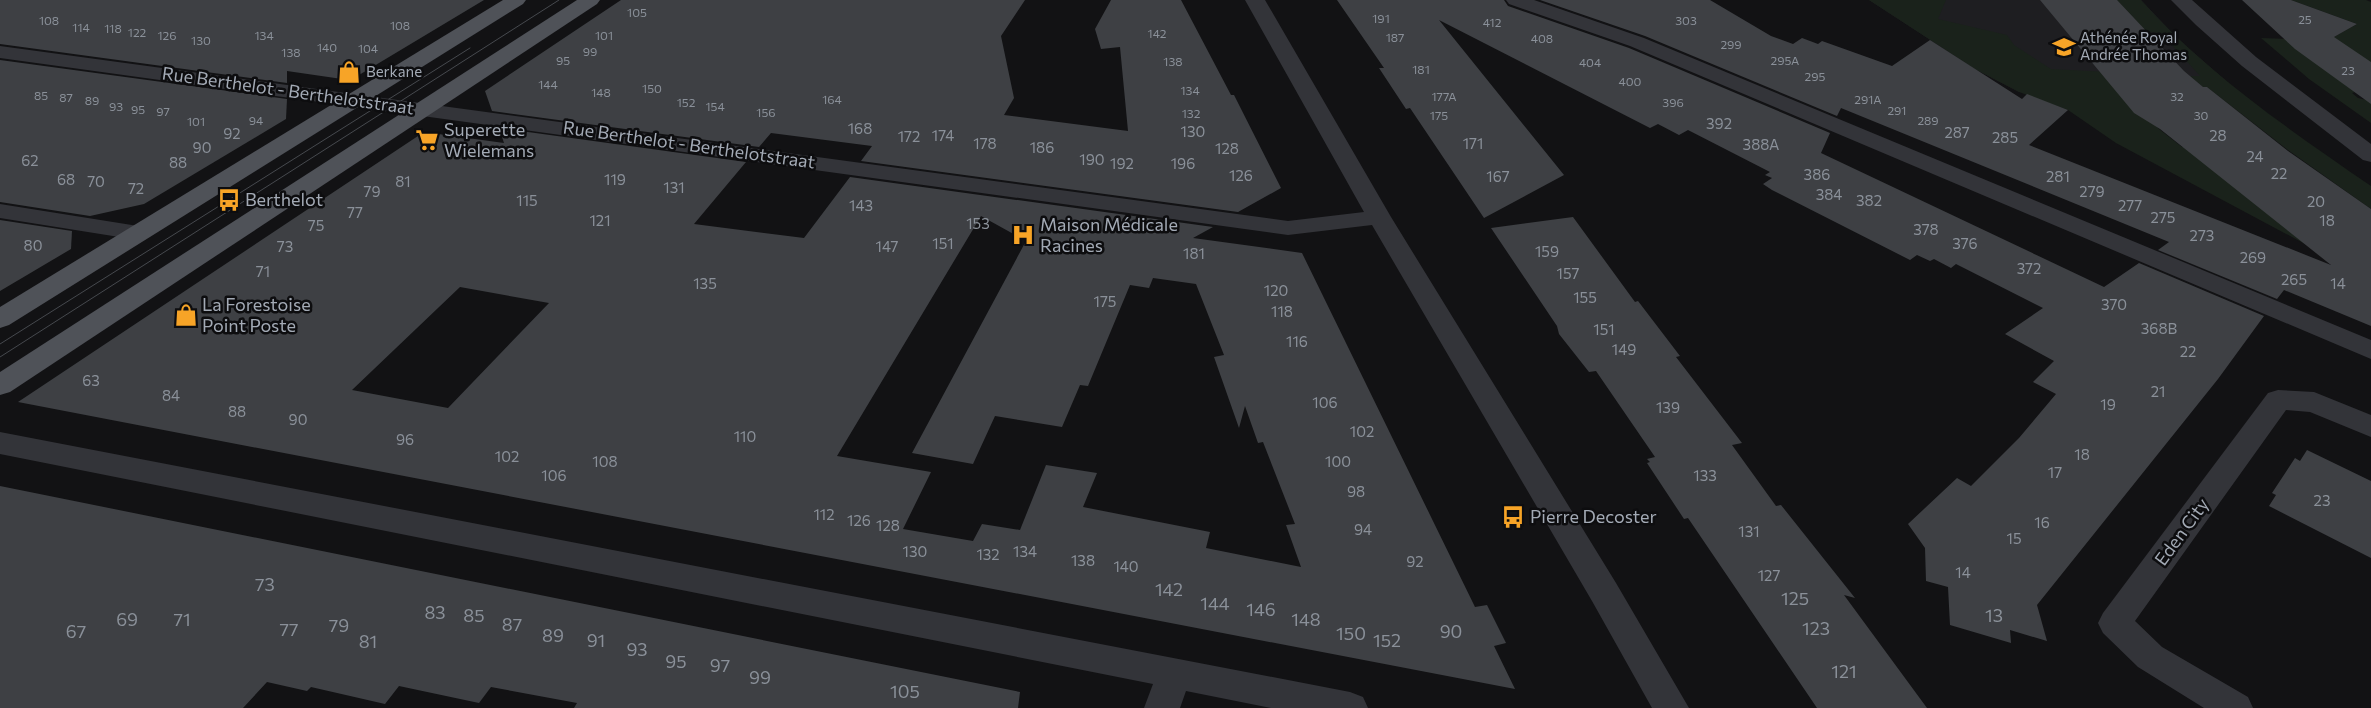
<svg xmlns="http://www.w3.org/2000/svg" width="2371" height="708" font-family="Commissioner,sans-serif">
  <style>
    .built { fill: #1e1e21 }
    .green { fill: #1a221b }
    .building { fill: #3e4044; fill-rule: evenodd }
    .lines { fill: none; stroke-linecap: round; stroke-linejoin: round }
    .minor { fill: #333439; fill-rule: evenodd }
    .major { fill: #4f5258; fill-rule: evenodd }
    .tram { stroke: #46494e; stroke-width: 1 }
    .labels { text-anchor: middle; stroke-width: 5; stroke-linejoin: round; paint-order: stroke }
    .far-number-label { font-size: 12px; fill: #8a9099 }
    .far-poi-label { font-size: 15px; fill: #a3aab5; stroke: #0d0d0f; text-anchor: start }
    .number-label { font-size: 15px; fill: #8a9099 }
    .street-label { font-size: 18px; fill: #a3aab5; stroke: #0d0d0f }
    .poi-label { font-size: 18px; fill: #a3aab5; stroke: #0d0d0f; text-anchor: start }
    .near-number-label { font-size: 18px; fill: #8a9099 }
  </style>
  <rect width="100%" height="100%" fill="#121214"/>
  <path class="built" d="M1869 0H2141L2178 39 2233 87 2019 92 1975 69Z"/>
  <g class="green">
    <path d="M1869 0H1946L1938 19 2007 35 2014 45 2051 69 2109 72 2159 129 2182 147 2198 146 2348 267 2116 143 2068 110 2019 92 1975 69Z"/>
    <path d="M2117 0H2141C2207 74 2290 130 2371 186V209L2288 150 2207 87H2203L2190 76H2200L2161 33 2147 32Z"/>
    <path d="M2291 0H2366L2371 2V64L2313 61 2355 92 2352 93 2358 98 2371 101V123L2309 79 2261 38 2313 40 2332 38 2357 24Z"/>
  </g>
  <g class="building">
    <path d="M0 0H484L359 75 342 79 287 71V83L0 44Z"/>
    <path d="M621 0H1025L1001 36 1014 98 1004 115 1128 131 1120 47 1101 49 1095 29 1111 0H1181L1231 95H1234L1281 188 1238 212 861 161 872 146 771 133 759 147 492 111 485 91Z"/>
    <path d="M1337 0H1504L1508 6 1629 48 1830 133 1821 153 2104 287 2139 263 2264 316 2218 379 2037 605 2047 641 2010 630 2011 643 1950 625 1948 587 1926 581 1925 548 1908 524 1957 478 1971 486 2019 438 2056 394 2033 382 2054 361 2005 334 2043 308 1956 264 1951 268 1934 259 1930 261 1917 255 1910 260 1772 190 1763 184 1772 178 1765 175 1770 172 1688 130 1679 135 1658 124 1650 128 1439 20 1564 175 1484 218 1410 108 1406 109 1379 68H1384Z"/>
    <path d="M1540 0H1710L1771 36 1793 44 1802 38 1818 44 1822 41 1892 66 1930 40 2022 99 2027 94 2068 110 2029 145 2331 265 2160 129 2134 113 2040 0H2117L2184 71 2203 87H2207L2288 151 2371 209V326L2284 290 2277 299 2158 250 2169 242 1841 108 1837 116 1645 36Z"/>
    <path d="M2242 0H2291L2357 24 2334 37 2371 62V104L2295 49Z"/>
    <path d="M0 60 287 99 286 119 144 204 90 216 0 202Z"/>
    <path d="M499 128 746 162 694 224 804 238 850 177 1213 227 1193 238 1302 253 1475 607 1487 605 1506 643 1494 646 1515 689 18 402 418 136 431 133 504 143ZM981 216 1026 241 912 453 973 464 995 416 1062 427 1080 385 1088 386 1130 285 1149 288 1153 278 1196 284 1224 355 1214 357 1239 428 1245 406 1258 443 1263 442 1295 524 1286 525 1301 567 1206 548 1210 532 1083 507 1097 473 1046 465 1020 530 982 524 973 541 903 529 931 472 837 456ZM460 287 549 303 448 408 352 390Z"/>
    <path d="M1573 217 1635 302 1638 301 1680 356 1676 357 1742 443 1732 445 1776 506 1781 505 1855 598 1844 595 1927 708H1817L1688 518 1684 519 1647 463 1650 462 1647 459 1655 457 1596 371 1589 372 1559 334 1557 326 1491 228Z"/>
    <path d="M0 220 72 231 71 249 0 291Z"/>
    <path d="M2307 450 2371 481V558L2269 506 2276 495 2272 493 2295 458 2300 461Z"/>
    <path d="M0 486 1020 692 1018 708H574L577 703 491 687 479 703 399 686 385 704 311 687 307 691 267 682 243 708H0Z"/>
  </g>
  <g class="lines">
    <g class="minor">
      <path d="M1245 0H1265L1391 217 1616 583 1689 708H1652L1592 601 1372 225 1288 235 0 58V46L1288 221 1364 212Z"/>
      <path d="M1506 0H1534L1644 38 2371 340V359L1630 46 1509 4Z"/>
      <path d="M2171 0H2192L2256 57 2371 144V162L2363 160 2242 66 2196 25Z"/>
      <path d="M0 204 138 226 147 228 150 233 147 238 138 240 0 218Z"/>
      <path d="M2278 390 2314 392 2371 415V437L2310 412 2286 410 2135 621 2162 647 2248 697 2253 708H2204L2138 667 2103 633 2098 623 2103 613 2268 393Z"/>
      <path d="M0 432 1350 692 1363 697 1368 708H1271L1186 691 1180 708H1144L1153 684 0 454Z"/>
    </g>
    <g class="major">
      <path d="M503 0H526L523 4 9 325 0 328V307Z"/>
      <path d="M577 0H600L597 4 10 392 0 395V372Z"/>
    </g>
    <g class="tram">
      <path d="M0 344 470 48"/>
      <path d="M0 357 559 0"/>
    </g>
  </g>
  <defs>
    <symbol id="school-bare" viewBox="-9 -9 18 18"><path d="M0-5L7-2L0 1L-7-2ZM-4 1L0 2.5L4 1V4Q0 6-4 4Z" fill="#f7a427" stroke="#0d0d0f" stroke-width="2.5" paint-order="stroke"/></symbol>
    <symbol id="shop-bare" viewBox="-9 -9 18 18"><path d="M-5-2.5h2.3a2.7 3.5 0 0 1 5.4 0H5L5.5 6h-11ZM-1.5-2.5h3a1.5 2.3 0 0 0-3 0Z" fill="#f7a427" stroke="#0d0d0f" stroke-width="2.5" paint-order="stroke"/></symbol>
    <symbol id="supermarket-bare" viewBox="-9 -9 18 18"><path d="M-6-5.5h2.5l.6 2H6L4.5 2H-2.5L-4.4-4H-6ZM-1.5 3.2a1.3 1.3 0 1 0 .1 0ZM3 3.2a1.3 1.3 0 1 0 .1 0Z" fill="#f7a427" stroke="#0d0d0f" stroke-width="2.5" paint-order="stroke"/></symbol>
    <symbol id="bus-bare" viewBox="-9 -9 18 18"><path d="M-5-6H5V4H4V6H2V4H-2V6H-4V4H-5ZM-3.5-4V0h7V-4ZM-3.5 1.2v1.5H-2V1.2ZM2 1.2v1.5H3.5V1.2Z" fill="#f7a427" stroke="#0d0d0f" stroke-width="2.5" paint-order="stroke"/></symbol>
    <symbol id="hospital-bare" viewBox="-9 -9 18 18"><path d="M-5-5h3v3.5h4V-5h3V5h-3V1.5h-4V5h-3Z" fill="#f7a427" stroke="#0d0d0f" stroke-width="2.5" paint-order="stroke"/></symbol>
  </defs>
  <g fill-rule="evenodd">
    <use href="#school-bare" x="2048" y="31" width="32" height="32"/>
    <use href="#shop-bare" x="333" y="56" width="32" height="32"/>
    <use href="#supermarket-bare" x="411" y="124" width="32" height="32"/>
    <use href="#bus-bare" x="213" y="184" width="32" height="32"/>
    <use href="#hospital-bare" x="1007" y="219" width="32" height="32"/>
    <use href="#shop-bare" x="170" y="299" width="32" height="32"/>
    <use href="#bus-bare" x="1497" y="501" width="32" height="32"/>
  </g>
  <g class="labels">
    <g class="far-number-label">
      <text x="637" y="17">105</text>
      <text x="1381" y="23">191</text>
      <text x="2305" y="24">25</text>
      <text x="49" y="25">108</text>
      <text x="1686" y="25">303</text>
      <text x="1492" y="27">412</text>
      <text x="400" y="30">108</text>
      <text x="81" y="32">114</text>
      <text x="113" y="33">118</text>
      <text x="137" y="37">122</text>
      <text x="1157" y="38">142</text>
      <text x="167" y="40">126</text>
      <text x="264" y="40">134</text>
      <text x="604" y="40">101</text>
      <text x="1395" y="42">187</text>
      <text x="1542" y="43">408</text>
      <text x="201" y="45">130</text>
      <text x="1731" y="49">299</text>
      <text x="327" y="52">140</text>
      <text x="368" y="53">104</text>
      <text x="590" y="56">99</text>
      <text x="291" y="57">138</text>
      <text x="563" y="65">95</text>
      <text x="1785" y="65">295A</text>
      <text x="1173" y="66">138</text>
      <text x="1590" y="67">404</text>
      <text x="1421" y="74">181</text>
      <text x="2348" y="75">23</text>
      <text x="1815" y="81">295</text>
      <text x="1630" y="86">400</text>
      <text x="548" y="89">144</text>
      <text x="652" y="93">150</text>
      <text x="1190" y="95">134</text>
      <text x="601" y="97">148</text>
      <text x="41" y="100">85</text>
      <text x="1444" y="101">177A</text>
      <text x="2177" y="101">32</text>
      <text x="66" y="102">87</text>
      <text x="832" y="104">164</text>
      <text x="1868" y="104">291A</text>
      <text x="92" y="105">89</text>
      <text x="686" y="107">152</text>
      <text x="1673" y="107">396</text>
      <text x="116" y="111">93</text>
      <text x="715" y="111">154</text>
      <text x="138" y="114">95</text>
      <text x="1897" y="115">291</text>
      <text x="163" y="116">97</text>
      <text x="766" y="117">156</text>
      <text x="1191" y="118">132</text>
      <text x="1439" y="120">175</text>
      <text x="2201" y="120">30</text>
      <text x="256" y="125">94</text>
      <text x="1928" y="125">289</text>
      <text x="196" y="126">101</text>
    </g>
    <g class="far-poi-label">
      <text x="2080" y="43">Athénée Royal<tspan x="2080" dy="17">Andrée Thomas</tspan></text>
      <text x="366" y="77">Berkane</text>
    </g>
    <g class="number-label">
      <text x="1719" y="129">392</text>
      <text x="860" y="134">168</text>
      <text x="1193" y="137">130</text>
      <text x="1957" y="138">287</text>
      <text x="232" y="139">92</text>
      <text x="943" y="141">174</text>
      <text x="2218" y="141">28</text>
      <text x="909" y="142">172</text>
      <text x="2005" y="143">285</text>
      <text x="985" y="149">178</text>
      <text x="1473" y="149">171</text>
      <text x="1761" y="150">388A</text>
      <text x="202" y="153">90</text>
      <text x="1042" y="153">186</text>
      <text x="1227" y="154">128</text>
      <text x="2255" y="162">24</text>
      <text x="1092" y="165">190</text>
      <text x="30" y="166">62</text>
      <text x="178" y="168">88</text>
      <text x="1122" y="169">192</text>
      <text x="1183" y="169">196</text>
      <text x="2279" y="179">22</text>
      <text x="1817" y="180">386</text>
      <text x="1241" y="181">126</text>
      <text x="1498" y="182">167</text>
      <text x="2058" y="182">281</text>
      <text x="66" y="185">68</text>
      <text x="615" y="185">119</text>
      <text x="96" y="187">70</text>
      <text x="403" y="187">81</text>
      <text x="674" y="193">131</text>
      <text x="136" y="194">72</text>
      <text x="372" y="197">79</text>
      <text x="2092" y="197">279</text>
      <text x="1829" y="200">384</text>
      <text x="527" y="206">115</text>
      <text x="1869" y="206">382</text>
      <text x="2316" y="207">20</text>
      <text x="861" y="211">143</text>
      <text x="2130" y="211">277</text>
      <text x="355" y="218">77</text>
      <text x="2163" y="223">275</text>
      <text x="600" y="226">121</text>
      <text x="2327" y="226">18</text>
      <text x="978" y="229">153</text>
      <text x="316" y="231">75</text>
      <text x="1926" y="235">378</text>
      <text x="2202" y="241">273</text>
      <text x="943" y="249">151</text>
      <text x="1965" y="249">376</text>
      <text x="33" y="251">80</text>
      <text x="285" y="252">73</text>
      <text x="887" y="252">147</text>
      <text x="1547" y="257">159</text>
      <text x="1194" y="259">181</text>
      <text x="2253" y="263">269</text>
      <text x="2029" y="274">372</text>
      <text x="263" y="277">71</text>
      <text x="1568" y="279">157</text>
      <text x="2294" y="285">265</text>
      <text x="705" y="289">135</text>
      <text x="2338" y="289">14</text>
      <text x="1276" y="296">120</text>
      <text x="1585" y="303">155</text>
      <text x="1105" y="307">175</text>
      <text x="2114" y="310">370</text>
      <text x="1282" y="317">118</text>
      <text x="2159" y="334">368B</text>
      <text x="1604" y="335">151</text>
      <text x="1297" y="347">116</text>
      <text x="1624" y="355">149</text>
      <text x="2188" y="357">22</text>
      <text x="91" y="386">63</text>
      <text x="2158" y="397">21</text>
      <text x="171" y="401">84</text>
      <text x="1325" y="408">106</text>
      <text x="2108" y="410">19</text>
      <text x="1668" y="413">139</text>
      <text x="237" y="417">88</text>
      <text x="298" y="425">90</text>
      <text x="1362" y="437">102</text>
      <text x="745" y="442">110</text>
      <text x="405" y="445">96</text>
      <text x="2082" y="460">18</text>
      <text x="507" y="462">102</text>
      <text x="605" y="467">108</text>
      <text x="1338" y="467">100</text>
      <text x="2055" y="478">17</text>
      <text x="554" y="481">106</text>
      <text x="1705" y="481">133</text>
      <text x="1356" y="497">98</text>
      <text x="2322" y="506">23</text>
      <text x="824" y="520">112</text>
      <text x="859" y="526">126</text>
      <text x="2042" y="528">16</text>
      <text x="888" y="531">128</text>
      <text x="1363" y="535">94</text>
      <text x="1749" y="537">131</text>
      <text x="2014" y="544">15</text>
      <text x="915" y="557">130</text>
      <text x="1025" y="557">134</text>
      <text x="988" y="560">132</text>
      <text x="1083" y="566">138</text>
      <text x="1415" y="567">92</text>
      <text x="1126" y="572">140</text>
      <text x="1963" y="578">14</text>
      <text x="1769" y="581">127</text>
    </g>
    <g class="street-label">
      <text transform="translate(288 91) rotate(8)" y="6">Rue Berthelot - Berthelotstraat</text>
      <text transform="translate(689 145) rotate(8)" y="6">Rue Berthelot - Berthelotstraat</text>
      <text transform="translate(2182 532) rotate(-54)" y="6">Eden City</text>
    </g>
    <g class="poi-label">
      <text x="444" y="136">Superette<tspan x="444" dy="21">Wielemans</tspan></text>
      <text x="245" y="206">Berthelot</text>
      <text x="1040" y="231">Maison Médicale<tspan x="1040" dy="21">Racines</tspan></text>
      <text x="202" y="311">La Forestoise<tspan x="202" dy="21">Point Poste</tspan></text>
      <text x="1530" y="523">Pierre Decoster</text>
    </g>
    <g class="near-number-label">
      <text x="265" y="591">73</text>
      <text x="1169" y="596">142</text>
      <text x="1795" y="605">125</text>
      <text x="1215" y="610">144</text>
      <text x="1261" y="616">146</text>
      <text x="435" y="619">83</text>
      <text x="474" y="622">85</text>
      <text x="1994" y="622">13</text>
      <text x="127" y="626">69</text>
      <text x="182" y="626">71</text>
      <text x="1306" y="626">148</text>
      <text x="512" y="631">87</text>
      <text x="339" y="632">79</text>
      <text x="1816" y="635">123</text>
      <text x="289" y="636">77</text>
      <text x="76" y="638">67</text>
      <text x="1451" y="638">90</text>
      <text x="1351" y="640">150</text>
      <text x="553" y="642">89</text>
      <text x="596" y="647">91</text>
      <text x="1387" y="647">152</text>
      <text x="368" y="648">81</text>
      <text x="637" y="656">93</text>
      <text x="676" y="668">95</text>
      <text x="720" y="672">97</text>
      <text x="1844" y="678">121</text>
      <text x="760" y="684">99</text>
      <text x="905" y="698">105</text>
    </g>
  </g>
</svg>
